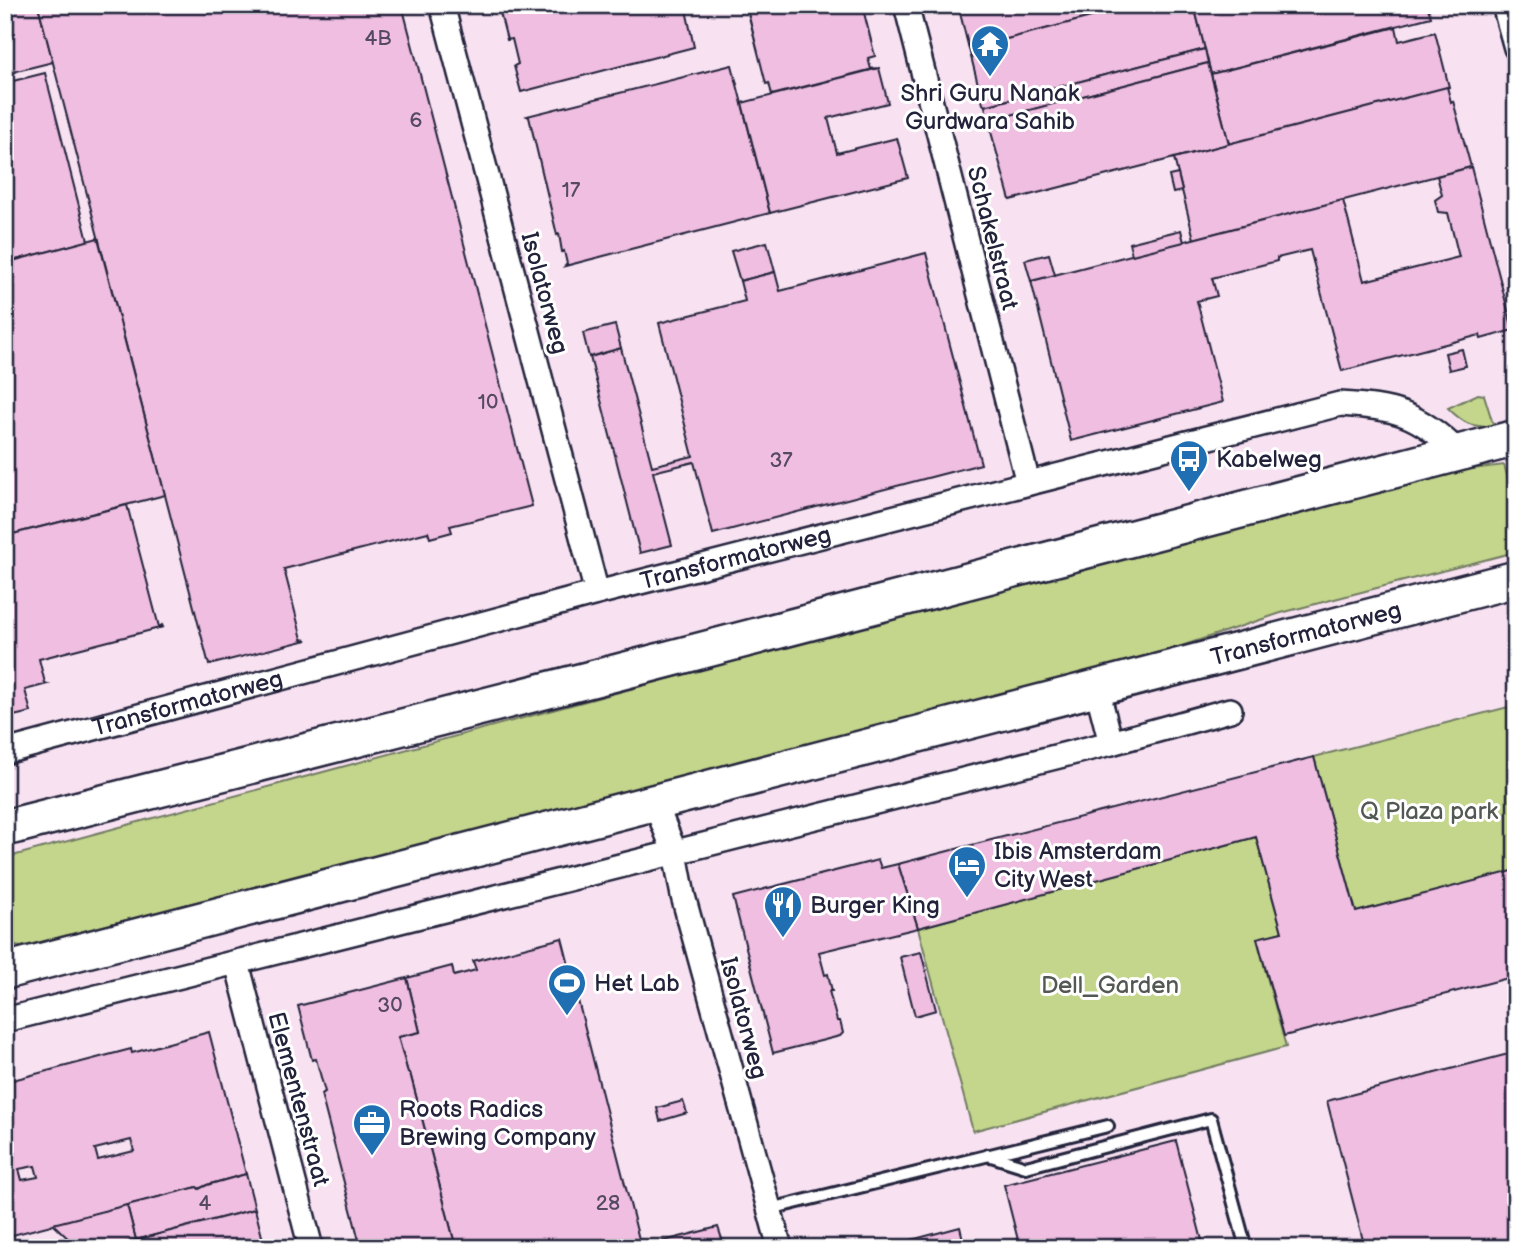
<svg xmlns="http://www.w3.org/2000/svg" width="1521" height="1253" font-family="'Balsamiq Sans',sans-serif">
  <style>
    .built { fill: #f8e2f2 }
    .green { fill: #c3d68b; stroke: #727c63; stroke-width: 2 }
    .building { fill: #efbee0; stroke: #22223b; stroke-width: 2; fill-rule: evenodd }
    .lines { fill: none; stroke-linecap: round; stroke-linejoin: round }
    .service-casing { stroke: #22223b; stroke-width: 16 }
    .minor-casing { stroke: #22223b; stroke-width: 28 }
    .primary-casing { stroke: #22223b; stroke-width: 40 }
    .service { stroke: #fff; stroke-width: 10 }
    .minor { stroke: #fff; stroke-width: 23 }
    .primary { stroke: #fff; stroke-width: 35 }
    .labels { text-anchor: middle; stroke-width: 6; stroke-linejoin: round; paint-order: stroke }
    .number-label { font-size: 21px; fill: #554964 }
    .poi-label { font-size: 24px; fill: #22223b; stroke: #fff; text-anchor: start }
    .street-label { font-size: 24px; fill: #22223b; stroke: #fff }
    .park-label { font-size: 24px; fill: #525853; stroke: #fff }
  </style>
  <rect width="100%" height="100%" fill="#fcf2f9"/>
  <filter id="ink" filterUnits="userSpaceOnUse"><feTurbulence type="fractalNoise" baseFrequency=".0143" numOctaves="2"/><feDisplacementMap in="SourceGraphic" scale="14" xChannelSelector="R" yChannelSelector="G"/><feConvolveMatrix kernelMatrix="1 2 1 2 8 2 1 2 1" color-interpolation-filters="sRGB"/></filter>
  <g filter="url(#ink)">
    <rect class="built" x="5" y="5" width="1511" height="1243"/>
    <g class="green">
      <path d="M1478 394 1484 395 1494 427C1470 427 1464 424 1448 408Z"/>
      <path d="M1504 465 1516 506 1515 552 1281 613 1145 658 21 947 10 945 5 942V858L1392 483 1424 475Z"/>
      <path d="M1516 705V872L1356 912 1314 757Z"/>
      <path d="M1256 837 1282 932 1257 939 1286 1047 973 1131 918 928Z"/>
    </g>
    <g class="building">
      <path d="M5 5H38L53 62 5 74Z"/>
      <path d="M38 5H402L532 506 450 526 452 532 430 538 428 532 284 569 302 639 307 640 209 665Z"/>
      <path d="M498 5H685L694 47 521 92 514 66 518 64 512 39 507 40Z"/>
      <path d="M746 5H862L875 56 868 58 871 69 877 68 772 95 769 83 766 84Z"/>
      <path d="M958 5H1137L969 49Z"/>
      <path d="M1137 5H1194L1205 49 985 106 983 104 969 49Z"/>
      <path d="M1194 5H1427L1431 17 1211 74Z"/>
      <path d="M1396 27 1399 41 1435 32 1449 87 1229 144 1211 74Z"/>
      <path d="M1205 49 1208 63 988 121 985 106Z"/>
      <path d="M1208 63 1229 144 1010 200 988 121Z"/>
      <path d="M732 65 770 213 565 266 567 264 564 251 562 252 559 234 557 235 529 117 527 116Z"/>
      <path d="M879 68 888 103 828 118 837 153 897 138 908 178 770 213 742 103Z"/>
      <path d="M45 73 88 241 12 261 5 235V83Z"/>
      <path d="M1447 87 1451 102 1453 101 1471 167 1194 239 1174 158Z"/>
      <path d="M1471 167 1513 330 1481 339 1480 335 1342 371 1310 250 1277 258V261L1212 278 1217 296 1197 301 1223 402 1071 441 1031 281 1343 200 1364 281 1459 257 1448 213 1438 212 1435 200 1442 195 1437 176Z"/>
      <path d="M1178 174 1182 191 1173 193 1169 176Z"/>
      <path d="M1181 230 1184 242 1132 255 1129 243Z"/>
      <path d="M98 238 165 495 5 536V263Z"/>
      <path d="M767 242 775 272 740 281 731 251Z"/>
      <path d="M926 253 981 464 713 534 694 462 653 472 672 545 640 553 590 357 621 348 652 466 693 456 659 323 745 301 740 281 775 272 780 291Z"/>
      <path d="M1049 254 1055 275 1031 281 1025 260Z"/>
      <path d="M615 325 621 348 589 357 583 333Z"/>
      <path d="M1462 349 1466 366 1449 370 1445 353Z"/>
      <path d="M127 505 159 627 162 625 163 627 39 659 45 683 48 684 25 690 31 712 5 718V536Z"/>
      <path d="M1314 757 1356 912 1516 870V976L1284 1036 1257 938 1282 932 1256 837 918 928 898 864Z"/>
      <path d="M878 860 881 868 898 864 918 928 819 952 825 975 828 974 832 991H829L837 1021H840L843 1033 840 1036 773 1053 733 897Z"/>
      <path d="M562 938 641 1247 456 1248 410 1073H408L398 1037 420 1032 407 978 452 966 454 976 476 970 473 961Z"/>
      <path d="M921 952 936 1010 915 1016 900 957Z"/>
      <path d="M407 978 420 1032 398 1037 408 1073H410L456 1248H361L321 1094 325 1092 316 1059 312 1060 298 1006Z"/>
      <path d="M209 1032 246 1174 207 1185 199 1189 197 1187 5 1237V1082L131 1049 132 1053ZM131 1140 134 1151 98 1160 95 1149ZM35 1166 38 1177 22 1180 19 1169Z"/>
      <path d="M1516 1052V1248H1365L1327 1101Z"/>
      <path d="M683 1101 687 1113 660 1121 657 1108Z"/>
      <path d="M1176 1141 1204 1248H1020L1004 1185Z"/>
      <path d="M246 1174 255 1209 136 1240 127 1205 197 1187 199 1189 207 1185Z"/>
      <path d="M127 1205 136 1240 104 1248H78L53 1224Z"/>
      <path d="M255 1209 265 1248H104L136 1240Z"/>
      <path d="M718 1227 725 1248H637L641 1247Z"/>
      <path d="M960 1227 965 1248H881Z"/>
    </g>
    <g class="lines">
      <defs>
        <g id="service">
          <path d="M988 1155 1026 1167 1211 1119 1246 1248"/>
          <path d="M770 1209 1108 1126"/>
        </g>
        <g id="minor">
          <path d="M442 5 597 593"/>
          <path d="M906 5 1028 483"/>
          <path d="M1504 5 1516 48"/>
          <path d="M1111 743 1230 710"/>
          <path id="s1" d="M5 752 597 593 1340 404C1394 407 1418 413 1458 452"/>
          <path d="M655 803 675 853 683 896 780 1248"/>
          <path d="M237 963 311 1248"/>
          <path d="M5 1020 1111 743 1097 689"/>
        </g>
        <g id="primary">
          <path d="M5 828 615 673 1516 438"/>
          <path id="s2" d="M5 971 1516 579"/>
        </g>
      </defs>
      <use href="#service" class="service-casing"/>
      <use href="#minor" class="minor-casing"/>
      <use href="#primary" class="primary-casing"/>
      <use href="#service" class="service"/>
      <use href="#minor" class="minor"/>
      <use href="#primary" class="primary"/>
    </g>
  </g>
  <defs>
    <symbol id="temple-pin" viewBox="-11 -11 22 30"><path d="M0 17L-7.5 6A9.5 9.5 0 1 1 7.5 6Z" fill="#1f6fb2" stroke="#fff"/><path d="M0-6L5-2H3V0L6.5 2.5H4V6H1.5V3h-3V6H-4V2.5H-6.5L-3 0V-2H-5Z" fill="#fff"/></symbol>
    <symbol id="bus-pin" viewBox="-11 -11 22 30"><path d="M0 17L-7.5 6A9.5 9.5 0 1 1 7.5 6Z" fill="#1f6fb2" stroke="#fff"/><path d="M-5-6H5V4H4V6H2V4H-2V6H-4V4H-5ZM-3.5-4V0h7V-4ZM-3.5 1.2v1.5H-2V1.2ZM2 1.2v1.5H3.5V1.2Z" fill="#fff"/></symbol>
    <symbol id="hotel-pin" viewBox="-11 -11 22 30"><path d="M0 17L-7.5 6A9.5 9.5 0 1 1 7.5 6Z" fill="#1f6fb2" stroke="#fff"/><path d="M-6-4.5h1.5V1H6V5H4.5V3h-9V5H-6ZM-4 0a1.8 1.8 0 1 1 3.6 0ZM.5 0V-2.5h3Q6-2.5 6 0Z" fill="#fff"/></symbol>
    <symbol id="restaurant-pin" viewBox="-11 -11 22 30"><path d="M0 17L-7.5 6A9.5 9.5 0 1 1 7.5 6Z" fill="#1f6fb2" stroke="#fff"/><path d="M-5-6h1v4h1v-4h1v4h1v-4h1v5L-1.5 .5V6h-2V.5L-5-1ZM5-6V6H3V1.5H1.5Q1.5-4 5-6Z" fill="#fff"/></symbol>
    <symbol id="stadium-pin" viewBox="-11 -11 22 30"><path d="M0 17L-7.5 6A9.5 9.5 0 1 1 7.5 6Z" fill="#1f6fb2" stroke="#fff"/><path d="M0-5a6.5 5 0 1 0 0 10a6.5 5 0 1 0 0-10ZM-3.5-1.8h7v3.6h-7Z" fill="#fff"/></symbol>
    <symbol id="office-pin" viewBox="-11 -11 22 30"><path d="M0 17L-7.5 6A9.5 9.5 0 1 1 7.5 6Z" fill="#1f6fb2" stroke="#fff"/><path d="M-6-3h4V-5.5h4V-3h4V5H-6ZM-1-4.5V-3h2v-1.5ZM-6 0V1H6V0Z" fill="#fff"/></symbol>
  </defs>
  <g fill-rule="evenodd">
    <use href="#temple-pin" x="968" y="22" width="44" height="60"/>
    <use href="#bus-pin" x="1167" y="437" width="44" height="60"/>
    <use href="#hotel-pin" x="945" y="843" width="44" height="60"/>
    <use href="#restaurant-pin" x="761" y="883" width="44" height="60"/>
    <use href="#stadium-pin" x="545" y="961" width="44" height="60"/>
    <use href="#office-pin" x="350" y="1101" width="44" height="60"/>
  </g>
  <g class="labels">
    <g class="number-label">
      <text x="378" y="45">4B</text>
      <text x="416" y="127">6</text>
      <text x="571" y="197">17</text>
      <text x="488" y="409">10</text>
      <text x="781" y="467">37</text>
      <text x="390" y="1012">30</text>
      <text x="205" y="1210">4</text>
      <text x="608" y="1210">28</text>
    </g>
    <g class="poi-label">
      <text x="990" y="101" text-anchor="middle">Shri Guru Nanak<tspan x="990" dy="28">Gurdwara Sahib</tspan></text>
      <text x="1216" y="467">Kabelweg</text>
      <text x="994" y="859">Ibis Amsterdam<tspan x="994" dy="28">City West</tspan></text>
      <text x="810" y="913">Burger King</text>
      <text x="594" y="991">Het Lab</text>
      <text x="399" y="1117">Roots Radics<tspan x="399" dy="28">Brewing Company</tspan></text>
    </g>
    <g class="street-label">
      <text transform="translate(993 238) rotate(76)" y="8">Schakelstraat</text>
      <text transform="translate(545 293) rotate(75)" y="8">Isolatorweg</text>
      <text dy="8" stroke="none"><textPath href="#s1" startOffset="756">Transformatorweg</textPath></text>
      <text dy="8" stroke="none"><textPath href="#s2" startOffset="1344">Transformatorweg</textPath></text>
      <text dy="8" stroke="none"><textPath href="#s1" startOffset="189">Transformatorweg</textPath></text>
      <text transform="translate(744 1018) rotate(75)" y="8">Isolatorweg</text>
      <text transform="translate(299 1099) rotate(75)" y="8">Elementenstraat</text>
    </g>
    <g class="park-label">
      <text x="1429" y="819">Q Plaza park</text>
      <text x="1110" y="993">Dell_Garden</text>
    </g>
  </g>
  <rect width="1521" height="1253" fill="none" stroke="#fff" stroke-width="28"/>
  <rect x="14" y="14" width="1493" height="1225" fill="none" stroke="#22223b" stroke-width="2.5" filter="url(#ink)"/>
</svg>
